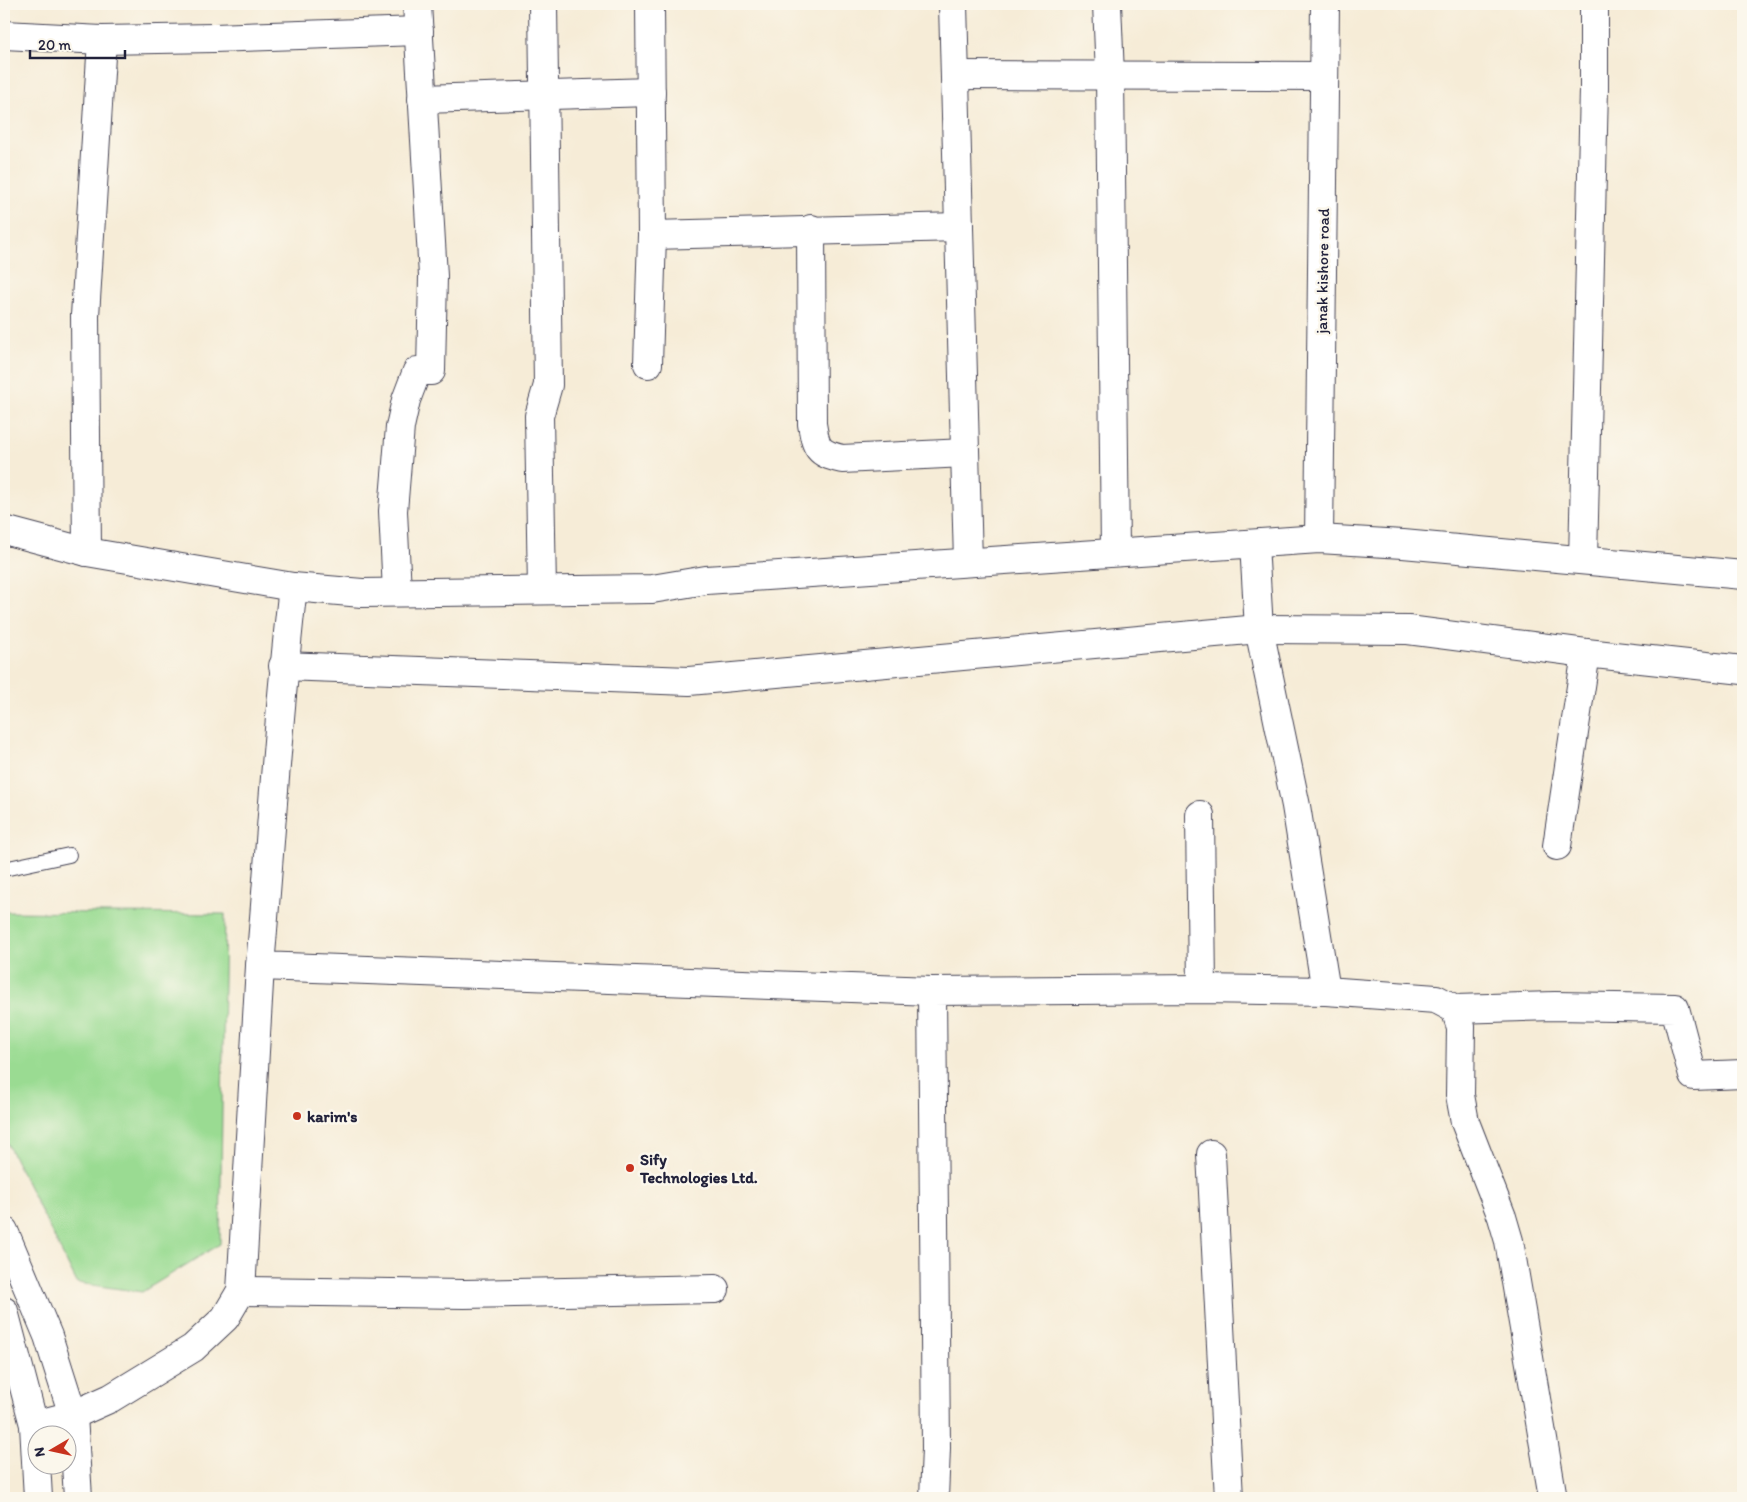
<svg xmlns="http://www.w3.org/2000/svg" width="1747" height="1502" font-family="Itim,sans-serif">
  <style>
    .green { fill: #9adb92; stroke: #5e7e66 }
    .lines { fill: none; stroke-linecap: round; stroke-linejoin: round }
    .lane-casing { stroke: #424052; stroke-width: 16 }
    .street-casing { stroke: #424052; stroke-width: 30 }
    .secondary-casing { stroke: #424052; stroke-width: 30 }
    .lane { stroke: #fff; stroke-width: 14 }
    .street { stroke: #fff; stroke-width: 28 }
    .secondary { stroke: #fff; stroke-width: 28 }
    .poi-dot { fill: #c8321e; stroke: #fbf7ec; stroke-width: 2 }
    .labels { text-anchor: middle; stroke-width: 5; stroke-linejoin: round; paint-order: stroke }
    .street-label { font-size: 16px; fill: #22223b; stroke: #fbf7ec }
    .poi-label { font-size: 16px; font-weight: bold; fill: #22223b; stroke: #fbf7ec; text-anchor: start }
  </style>
  <rect width="100%" height="100%" fill="#fbf7ec"/>
  <filter id="ink" filterUnits="userSpaceOnUse"><feTurbulence type="fractalNoise" baseFrequency=".02" numOctaves="2"/><feDisplacementMap in="SourceGraphic" scale="10" xChannelSelector="R" yChannelSelector="G"/><feConvolveMatrix kernelMatrix="1 2 1 2 8 2 1 2 1" color-interpolation-filters="sRGB"/></filter>
  <filter id="wash" filterUnits="userSpaceOnUse"><feTurbulence type="fractalNoise" baseFrequency=".0096" numOctaves="4" result="noise"/><feDisplacementMap in="SourceGraphic" scale="20" xChannelSelector="R" yChannelSelector="G"/><feGaussianBlur stdDeviation="1.12" result="paint"/><feColorMatrix in="noise" values="0 0 0 0 0 0 0 0 0 0 0 0 0 0 0 0 0 1.4 0 .05"/><feComposite in="paint" operator="in"/></filter>
  <g filter="url(#wash)">
    <rect width="100%" height="100%" fill="#f6ecd7"/>
    <path class="green" d="M4 912 225 914 220 1244 142 1292 77 1283 4 1137Z"/>
  </g>
  <g filter="url(#ink)">
    <g class="lines">
      <defs>
        <path id="lane" d="M4 869 69 855"/>
        <g id="street">
          <path d="M953 4 968 562"/>
          <path d="M1107 4 1110 75 1115 552"/>
          <path d="M4 35 102 40 214 38 419 31"/>
          <path d="M955 75 1324 76"/>
          <path d="M422 99 651 92"/>
          <path d="M811 229 812 424C816 448 817 453 842 459L965 453"/>
          <path d="M652 235 959 227"/>
          <path d="M648 364 652 235 650 4"/>
          <path d="M4 530 87 552 293 587 362 593 652 589 706 580 1319 539 1403 544 1743 575"/>
          <path d="M1319 539 1325 4"/>
          <path d="M1254 544 1259 629 1296 806 1326 991"/>
          <path d="M87 552 85 316 102 40"/>
          <path d="M1583 560 1594 88V4"/>
          <path d="M293 587C278 713 271 840 260 966L932 991"/>
          <path d="M542 590 539 416 548 385 543 4"/>
          <path d="M397 592 393 511 400 427 406 400 417 371H431L433 276 417 4"/>
          <path d="M283 666 689 681 1259 629 1408 630 1586 653 1743 670"/>
          <path d="M1200 815 1202 989"/>
          <path d="M1557 846 1586 653"/>
          <path d="M1455 1009 1555 1006 1675 1008 1693 1076 1743 1074"/>
          <path d="M1211 1154 1229 1498"/>
          <path d="M241 1291 464 1294 715 1289"/>
          <path d="M34 1425 73 1415 111 1398 193 1348 225 1318 241 1291 260 966"/>
          <path d="M934 1498 936 1448 932 991 1202 989 1326 991 1436 999 1455 1009 1461 1027 1460 1095 1465 1122 1502 1217 1509 1241 1553 1498"/>
        </g>
        <g id="secondary">
          <path d="M4 1231 48 1336 73 1415 78 1498"/>
          <path d="M4 1311 34 1425 38 1498"/>
        </g>
      </defs>
      <use href="#lane" class="lane-casing"/>
      <use href="#street" class="street-casing"/>
      <use href="#secondary" class="secondary-casing"/>
      <use href="#lane" class="lane"/>
      <use href="#street" class="street"/>
      <use href="#secondary" class="secondary"/>
    </g>
  </g>
  <g class="poi-dot">
    <circle cx="297" cy="1116" r="5"/>
    <circle cx="630" cy="1168" r="5"/>
  </g>
  <g class="labels">
    <g class="street-label">
      <text transform="translate(1322 271) rotate(-89)" y="6">janak kishore road</text>
    </g>
    <g class="poi-label">
      <text x="307" y="1122">karim's</text>
      <text x="640" y="1165">Sify<tspan x="640" dy="18">Technologies Ltd.</tspan></text>
    </g>
  </g>
  <rect width="1747" height="1502" fill="none" stroke="#fbf7ec" stroke-width="20"/>
  <g transform="translate(52 1450) rotate(261)"><circle r="24" fill="#fbf7ec" stroke="#a4a2a5"/>
  <path d="M0-4L9 19L0 12L-9 19Z" fill="#c8321e"/>
  <text y="-8" font-size="14" font-weight="bold" text-anchor="middle" fill="#22223b">N</text>
  </g>
  <path d="M30 50v8h95v-8" fill="none" stroke="#22223b" stroke-width="2.5"/>
  <text x="38" y="50" font-size="15" fill="#22223b" stroke="#fbf7ec" stroke-width="4" paint-order="stroke">20 m</text>
</svg>
